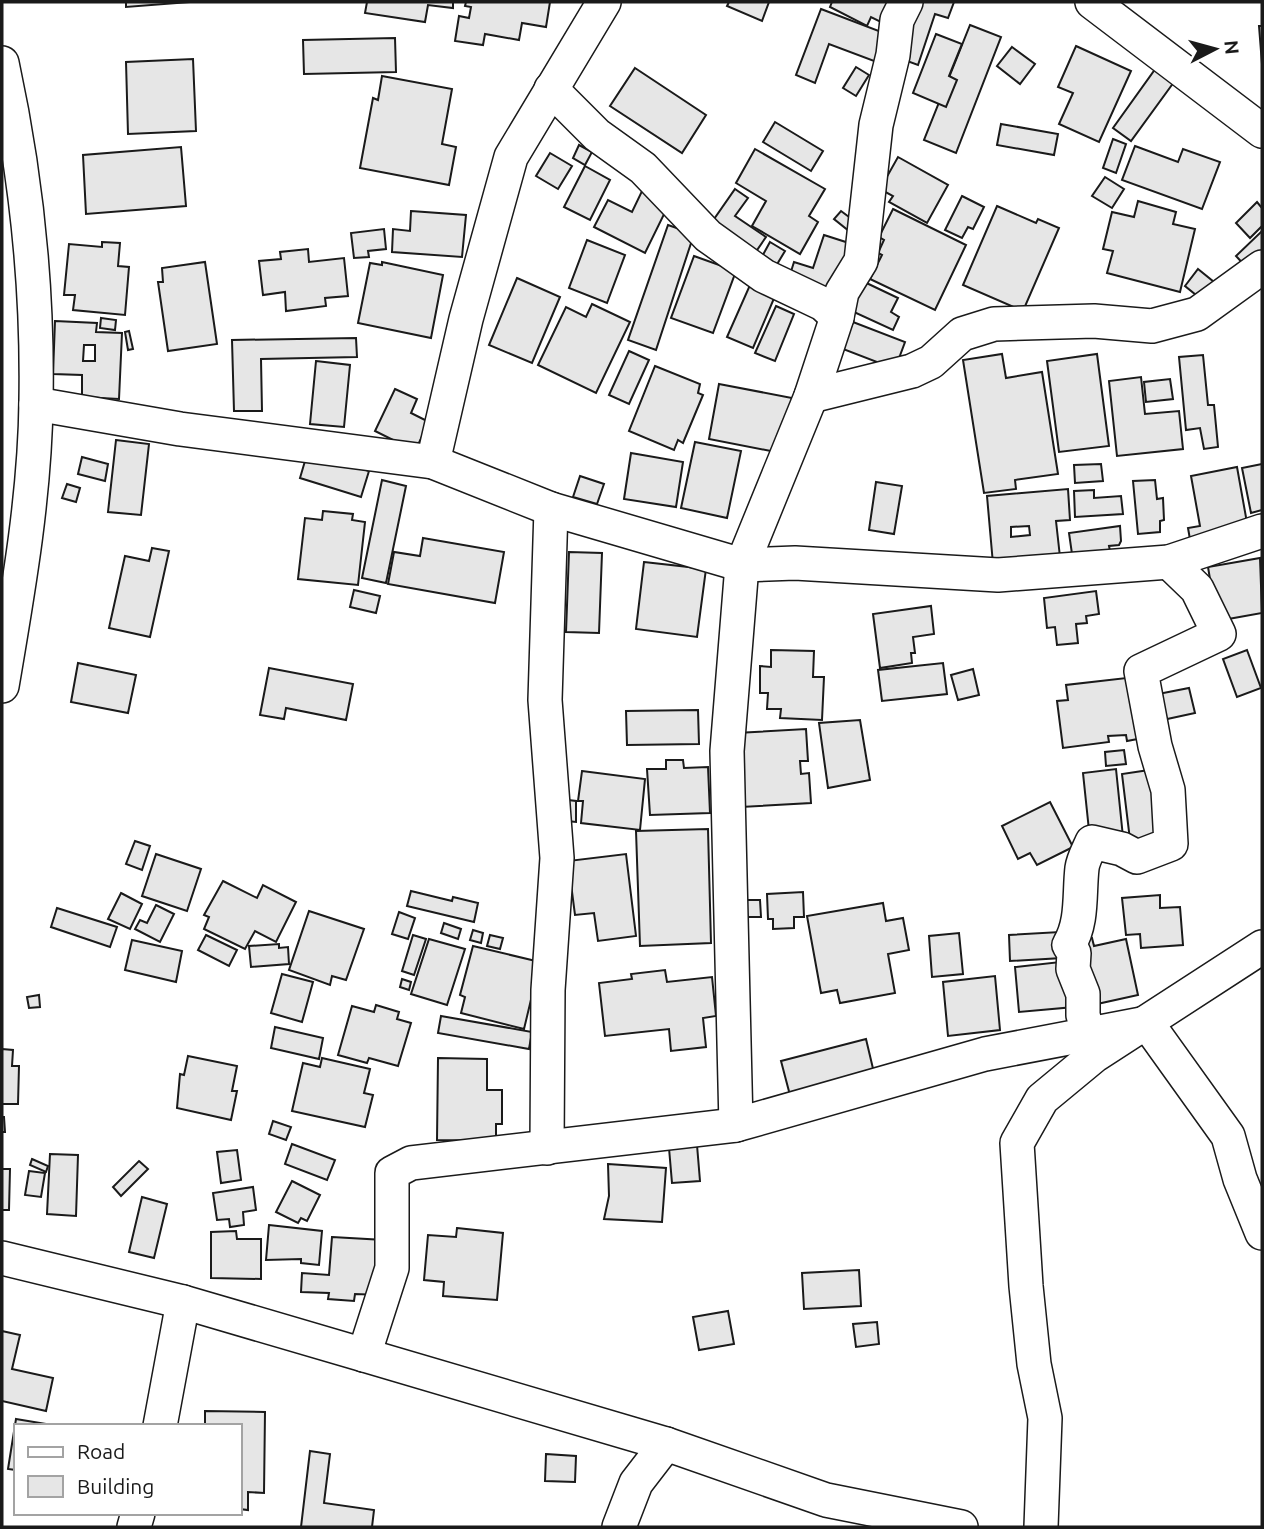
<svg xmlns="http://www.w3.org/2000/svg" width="1264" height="1529" font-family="Ubuntu,sans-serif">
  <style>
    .building { fill: #e6e6e6; stroke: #1a1a1a; stroke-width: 2; fill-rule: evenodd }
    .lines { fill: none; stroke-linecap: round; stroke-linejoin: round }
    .street-casing { stroke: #1a1a1a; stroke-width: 36 }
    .street { stroke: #fff; stroke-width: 33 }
  </style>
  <rect width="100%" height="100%" fill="#fff"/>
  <g class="building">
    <path d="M126 2H190L126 7Z"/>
    <path d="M367 2H453V8L428 5 425 22 365 13Z"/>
    <path d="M466 2H550L546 27 522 23 519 40 485 34 483 45 455 41 459 16 469 18 471 7 465 6Z"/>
    <path d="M729 2H769L762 21 727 6Z"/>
    <path d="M832 2H901L889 26 871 17 867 26 830 7Z"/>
    <path d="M915 2H954L948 18 935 14 918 65 896 57Z"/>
    <path d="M821 9 892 36 882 64 829 44 815 83 796 75Z"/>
    <path d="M970 25 1001 37 956 153 924 140Z"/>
    <path d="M1259 26H1262V64Z"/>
    <path d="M936 34 962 44 949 76 957 80 946 107 913 93Z"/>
    <path d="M395 38 396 72 304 74 303 40Z"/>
    <path d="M1076 46 1131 71 1099 142 1059 124 1073 93 1058 87Z"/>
    <path d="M1012 47 1035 64 1020 84 997 66Z"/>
    <path d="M193 59 196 131 128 134 126 62Z"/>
    <path d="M856 67 869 75 856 96 843 88Z"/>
    <path d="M635 68 706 115 682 153 610 106Z"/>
    <path d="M1156 68 1174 82 1131 141 1113 128Z"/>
    <path d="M382 76 452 89 442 144 456 147 449 185 360 168 373 98 378 100Z"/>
    <path d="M775 122 823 151 811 171 763 142Z"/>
    <path d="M1001 124 1058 134 1054 155 997 145Z"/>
    <path d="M1113 139 1126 144 1116 173 1103 168Z"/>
    <path d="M579 145 592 152 585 165 573 158Z"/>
    <path d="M1135 146 1178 162 1183 149 1220 162 1202 209 1122 180Z"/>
    <path d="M181 147 186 206 86 214 83 155Z"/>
    <path d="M755 149 825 189 809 216 818 222 800 254 752 226 766 201 736 183Z"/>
    <path d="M550 153 572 166 558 189 536 176Z"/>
    <path d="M898 157 948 185 927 223 889 202 893 196 880 189Z"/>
    <path d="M585 166 610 180 590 220 564 207Z"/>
    <path d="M1105 177 1124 189 1112 208 1092 196Z"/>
    <path d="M643 189 670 202 645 253 594 227 608 200 632 212Z"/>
    <path d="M735 189 748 198 735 216 766 237 755 253 712 222Z"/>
    <path d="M962 196 984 207 973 229 968 227 962 238 945 230Z"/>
    <path d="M1138 201 1176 212 1173 224 1195 229 1180 292 1107 273 1113 251 1103 249 1112 212 1134 217Z"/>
    <path d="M1257 202 1262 208V226L1250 238 1236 223Z"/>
    <path d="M997 206 1036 223 1038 219 1059 228 1023 311 963 285Z"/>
    <path d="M893 209 966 245 935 310 870 279 882 255 878 253 884 240 879 237Z"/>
    <path d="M411 211 466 215 462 257 392 252 393 229 410 231Z"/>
    <path d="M841 211 861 226 854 235 834 219Z"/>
    <path d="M668 225 694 234 656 350 628 340Z"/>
    <path d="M384 229 386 249 368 251 369 257 354 258 351 233Z"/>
    <path d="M1262 231V256L1248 269 1236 256Z"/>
    <path d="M824 235 852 244 834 296 788 281 794 262 813 268Z"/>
    <path d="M587 240 625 255 607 303 569 288Z"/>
    <path d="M102 242 120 243 118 266 129 267 125 315 73 310 75 295H64L69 244 102 247Z"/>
    <path d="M770 242 785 251 773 271 759 262Z"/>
    <path d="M308 249 309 262 344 258 348 296 325 298 326 306 286 311 285 292 263 295 259 261 281 259 280 252Z"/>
    <path d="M694 256 736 271 713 333 671 318Z"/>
    <path d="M205 262 217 344 168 351 158 282H163L162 268Z"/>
    <path d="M382 262 443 275 431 338 358 323 370 263 382 265Z"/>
    <path d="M1198 269 1214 282 1201 299 1185 286Z"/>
    <path d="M517 278 560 297 532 363 489 345Z"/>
    <path d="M856 278 898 298 891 312 899 317 893 330 843 307Z"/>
    <path d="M750 285 775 296 753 348 727 337Z"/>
    <path d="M592 304 630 322 596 393 538 365 566 307 586 317Z"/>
    <path d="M776 306 794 314 775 361 755 353Z"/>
    <path d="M840 317 905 342 895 369 830 344Z"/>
    <path d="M101 318 116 320 115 330 100 328Z"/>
    <path d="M55 321 97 323 96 332 122 333 119 399 82 397V375L53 374ZM84 345H95V361H83Z"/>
    <path d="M129 331 133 349 128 350 125 332Z"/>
    <path d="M356 338 357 357 261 359 262 411H234L232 340Z"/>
    <path d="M629 351 649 360 629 404 609 395Z"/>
    <path d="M1002 354 1006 378 1042 372 1058 474 1015 480 1016 489 984 493 963 360Z"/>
    <path d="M1097 354 1109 446 1059 452 1047 361Z"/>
    <path d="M1203 355 1208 405H1214L1218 447 1204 449 1200 428 1186 430 1179 357Z"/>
    <path d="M316 361 350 365 344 427 310 424Z"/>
    <path d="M655 366 700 384 698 393 703 395 683 443 678 440 674 450 629 431Z"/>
    <path d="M1141 377 1145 414 1179 411 1183 449 1117 456 1109 381Z"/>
    <path d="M1170 379 1173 399 1146 402 1144 382Z"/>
    <path d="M719 384 792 398 781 453 709 439Z"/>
    <path d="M395 389 417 399 411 413 429 422 415 451 375 431Z"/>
    <path d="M116 440 149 444 141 515 108 512Z"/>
    <path d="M695 442 741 451 727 518 681 508Z"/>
    <path d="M304 451 369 471 361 497 300 478 305 461Z"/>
    <path d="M631 453 683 462 676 507 624 499Z"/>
    <path d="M82 457 108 464 105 481 78 474Z"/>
    <path d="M1101 464 1103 481 1075 483 1074 465Z"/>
    <path d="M1262 464V510L1251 513 1242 468Z"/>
    <path d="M1237 467 1249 534 1191 545 1188 528 1200 526 1191 476Z"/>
    <path d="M580 476 604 484 597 504 573 497Z"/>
    <path d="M382 480 406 486 386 583 362 578Z"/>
    <path d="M1155 480 1157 499 1163 498 1164 520 1160 521V532L1138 534 1133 481Z"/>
    <path d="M876 482 902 486 894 534 869 530Z"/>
    <path d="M67 484 80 488 76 502 62 498Z"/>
    <path d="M1068 489 1070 520 1056 521 1060 557 993 564 987 496ZM1029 526 1030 535 1011 537V527Z"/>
    <path d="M1094 490V498L1121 496 1123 514 1075 517 1074 491Z"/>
    <path d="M323 511 353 514 352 520 365 522 358 585 298 579 305 518 322 520Z"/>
    <path d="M1120 526 1121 541 1119 545 1109 546 1111 556 1073 561 1069 533Z"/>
    <path d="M423 538 504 552 495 603 388 584 394 552 420 556Z"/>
    <path d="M152 548 169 551 150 637 109 628 125 556 149 561Z"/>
    <path d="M569 552 602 553 599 633 566 632Z"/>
    <path d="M1260 558 1262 613 1217 621 1208 567Z"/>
    <path d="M644 562 706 569 697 637 636 629Z"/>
    <path d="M354 590 380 596 376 613 350 607Z"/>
    <path d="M1096 591 1099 614 1086 616 1087 623 1076 624 1078 643 1057 645 1055 627 1047 628 1044 598Z"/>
    <path d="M931 606 934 634 913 637 915 653H911L912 663 880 668 873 614Z"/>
    <path d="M771 650 814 651 813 677H824L822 720 780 718 781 709H767L768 693H760V666L771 667Z"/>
    <path d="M1247 650 1261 688 1237 697 1223 659Z"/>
    <path d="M78 663 136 675 128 713 71 702Z"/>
    <path d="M943 663 947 694 882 701 878 670Z"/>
    <path d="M269 668 353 684 346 720 286 708 284 719 260 715Z"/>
    <path d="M973 669 979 695 958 700 951 675Z"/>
    <path d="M1135 677 1143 738 1127 741 1126 735 1108 736 1109 742 1063 748 1057 701 1068 700 1066 685Z"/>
    <path d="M1189 688 1195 713 1158 721 1153 695Z"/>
    <path d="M698 710 699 744 627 745 626 711Z"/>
    <path d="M860 720 870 780 828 788 819 723Z"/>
    <path d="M806 729 808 761H800L801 774 809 773 811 803 741 807 736 733Z"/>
    <path d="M1124 750 1126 764 1106 766 1105 752Z"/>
    <path d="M666 760H683L684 768 708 767 710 813 650 815 647 769H666Z"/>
    <path d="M1116 769 1123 837 1090 840 1083 773Z"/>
    <path d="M1156 769 1165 843 1131 848 1122 774Z"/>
    <path d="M582 771 645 779 640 830 581 823 583 801H578Z"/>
    <path d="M568 800 576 801V822L567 821Z"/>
    <path d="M1050 802 1073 847 1037 865 1030 853 1018 859 1002 826Z"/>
    <path d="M708 829 711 943 640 946 636 831Z"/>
    <path d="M135 841 150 846 142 870 126 864Z"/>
    <path d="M156 854 201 869 187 911 142 896Z"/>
    <path d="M626 854 636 936 598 941 594 913 575 915 568 861Z"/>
    <path d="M223 881 257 898 263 885 296 902 276 942 255 931 245 949 204 929 209 917 204 915Z"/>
    <path d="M411 891 452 901 453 897 478 903 474 922 407 906Z"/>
    <path d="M803 892 804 917H794V928L773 929V919H768L767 894Z"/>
    <path d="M121 893 142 904 130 929 108 919Z"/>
    <path d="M1160 895V908L1180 907 1183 945 1141 948 1140 934 1126 935 1122 898Z"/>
    <path d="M734 900H760L761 917H734Z"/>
    <path d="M883 903 886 921 903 918 909 950 888 954 895 993 840 1003 837 990 821 993 807 916Z"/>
    <path d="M156 905 174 914 160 942 135 929 140 920 147 923Z"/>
    <path d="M57 908 117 927 110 947 51 927Z"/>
    <path d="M309 911 364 929 346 980 332 976 330 985 289 970Z"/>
    <path d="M399 912 415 918 408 939 392 934Z"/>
    <path d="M444 923 461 929 458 939 441 933Z"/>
    <path d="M473 930 483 933 481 943 470 940Z"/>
    <path d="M1060 932 1062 958 1010 961 1009 935Z"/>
    <path d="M959 933 963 974 932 977 929 936Z"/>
    <path d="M206 935 237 950 229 966 198 950Z"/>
    <path d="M413 935 426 939 414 975 402 971Z"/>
    <path d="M490 935 503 938 500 949 487 946Z"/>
    <path d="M1092 938 1094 946 1126 939 1138 995 1097 1004 1075 941Z"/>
    <path d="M429 939 465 949 447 1005 411 994Z"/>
    <path d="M132 940 182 951 176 982 125 970Z"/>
    <path d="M279 944V948L288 947 289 964 251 967 249 946Z"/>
    <path d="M473 946 540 962 524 1029 461 1013 465 997 460 995Z"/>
    <path d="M1069 961 1074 1007 1019 1012 1015 967Z"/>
    <path d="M665 970 667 982 712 977 716 1016 703 1018 706 1047 671 1051 669 1029 605 1036 599 983 632 979 631 974Z"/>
    <path d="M282 974 313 982 302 1022 271 1013Z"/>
    <path d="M995 976 1000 1030 948 1036 943 982Z"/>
    <path d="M402 979 411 982 409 990 400 987Z"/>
    <path d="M39 995 40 1007 29 1008 27 997Z"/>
    <path d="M376 1005 399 1012 397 1019 411 1023 398 1066 369 1058 367 1063 338 1055 352 1006 374 1012Z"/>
    <path d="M441 1016 532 1032 529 1049 438 1033Z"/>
    <path d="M275 1027 323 1038 319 1059 271 1048Z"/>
    <path d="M866 1039 875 1077 791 1099 781 1061Z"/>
    <path d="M2 1049 13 1050 12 1066H19L18 1104H2Z"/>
    <path d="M188 1056 237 1066 232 1091H237L231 1120 177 1108 180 1074 184 1075Z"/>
    <path d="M322 1058 370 1069 364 1093 373 1095 365 1127 292 1111 303 1063 320 1067Z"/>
    <path d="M438 1058 487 1059V1090H502V1124H496V1141L437 1140Z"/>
    <path d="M2 1117H4L5 1132H2Z"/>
    <path d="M273 1121 291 1127 286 1140 269 1134Z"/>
    <path d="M292 1144 335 1160 327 1180 285 1164Z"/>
    <path d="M697 1145 700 1181 672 1183 669 1148Z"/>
    <path d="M237 1150 241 1180 221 1183 217 1152Z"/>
    <path d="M50 1154 78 1155 76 1216 47 1214Z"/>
    <path d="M32 1159 48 1166 46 1172 30 1165Z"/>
    <path d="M139 1161 148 1169 121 1196 113 1187Z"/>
    <path d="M608 1164 666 1168 662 1222 604 1219 609 1196Z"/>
    <path d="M2 1169H10L9 1210H2Z"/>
    <path d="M29 1171 45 1173 41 1197 25 1195Z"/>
    <path d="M292 1181 320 1195 307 1221 301 1218 298 1223 276 1212Z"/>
    <path d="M253 1187 256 1210 243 1212 244 1225 230 1227 229 1219 217 1220 213 1193Z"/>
    <path d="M142 1197 167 1204 154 1258 129 1252Z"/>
    <path d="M269 1225 322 1231 319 1265 301 1263V1259L266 1260Z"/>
    <path d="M457 1228 503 1233 497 1300 443 1296 444 1282 424 1280 428 1235 456 1237Z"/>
    <path d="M236 1231 237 1239H261V1279L211 1278V1232Z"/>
    <path d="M332 1237 384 1240 381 1295 355 1294 354 1301 328 1299 329 1293 301 1292 302 1273 329 1275Z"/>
    <path d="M859 1270 861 1306 804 1309 802 1273Z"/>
    <path d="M728 1311 734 1344 699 1350 693 1317Z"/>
    <path d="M877 1322 879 1344 856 1347 853 1324Z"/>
    <path d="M2 1331 20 1335 12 1369 53 1378 46 1411 2 1401Z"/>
    <path d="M205 1411 265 1412 264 1493 248 1492V1510L240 1509V1426H205Z"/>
    <path d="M16 1419 58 1426H16V1470L8 1469Z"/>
    <path d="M310 1451 330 1454 324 1503 374 1510 372 1527H301Z"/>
    <path d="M546 1454 576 1456 575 1482 545 1481Z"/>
  </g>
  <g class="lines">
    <defs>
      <g id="street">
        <path d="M1092 2 1262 131"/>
        <path d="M2 63C26 174 38 287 36 401 35 496 18 592 2 686"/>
        <path d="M551 89 597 135 643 168 708 236 764 276 823 304 837 317"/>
        <path d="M811 396 912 371 931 362 962 334 994 324 1094 321 1152 326 1197 314 1262 267"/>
        <path d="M36 404 180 429 433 462 551 509 742 565 795 563 998 575 1169 562 1262 531"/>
        <path d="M433 462 466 319 511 157 604 2"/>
        <path d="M1089 1037 1083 1015V994L1073 969 1074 953 1069 945C1083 922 1079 894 1082 868 1083 860 1088 851 1092 842L1122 849 1137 857 1171 844 1168 790 1155 746 1141 671 1219 634 1197 589 1169 562"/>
        <path d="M736 1125 727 751 742 565 811 396 837 317 842 292 861 261 876 125 893 55 897 20 906 2"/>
        <path d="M547 1148 548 990 557 858 545 700 551 509"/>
        <path d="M2 1258 183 1302 364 1355 666 1444 826 1500 961 1527"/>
        <path d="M364 1355 392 1268V1173L411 1163 736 1125 985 1054 1147 1023 1228 1136 1240 1179 1262 1233"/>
        <path d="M160 1426 183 1302"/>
        <path d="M134 1527 138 1513"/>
        <path d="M619 1527 636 1483 666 1444"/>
        <path d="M1041 1527 1045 1418 1034 1364 1026 1286 1017 1143 1042 1099 1094 1056 1262 947"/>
      </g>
    </defs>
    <use href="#street" class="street-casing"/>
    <use href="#street" class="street"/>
  </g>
  <rect width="1264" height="1529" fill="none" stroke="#1a1a1a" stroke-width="7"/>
  <rect x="14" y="1424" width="228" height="91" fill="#ffffff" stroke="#a3a3a3" stroke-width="2"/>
  <rect x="28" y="1447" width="35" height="10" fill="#ffffff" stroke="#a3a3a3" stroke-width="2"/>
  <text x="77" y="1459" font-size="21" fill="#1a1a1a">Road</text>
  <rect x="28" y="1476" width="35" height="21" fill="#e6e6e6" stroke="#a3a3a3" stroke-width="2"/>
  <text x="77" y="1494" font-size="21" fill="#1a1a1a">Building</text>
  <g transform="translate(1215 49) rotate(84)" stroke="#ffffff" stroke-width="5" paint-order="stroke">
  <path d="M0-5L12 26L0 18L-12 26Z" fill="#1a1a1a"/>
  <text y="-10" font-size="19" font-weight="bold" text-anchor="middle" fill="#1a1a1a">N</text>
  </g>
</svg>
